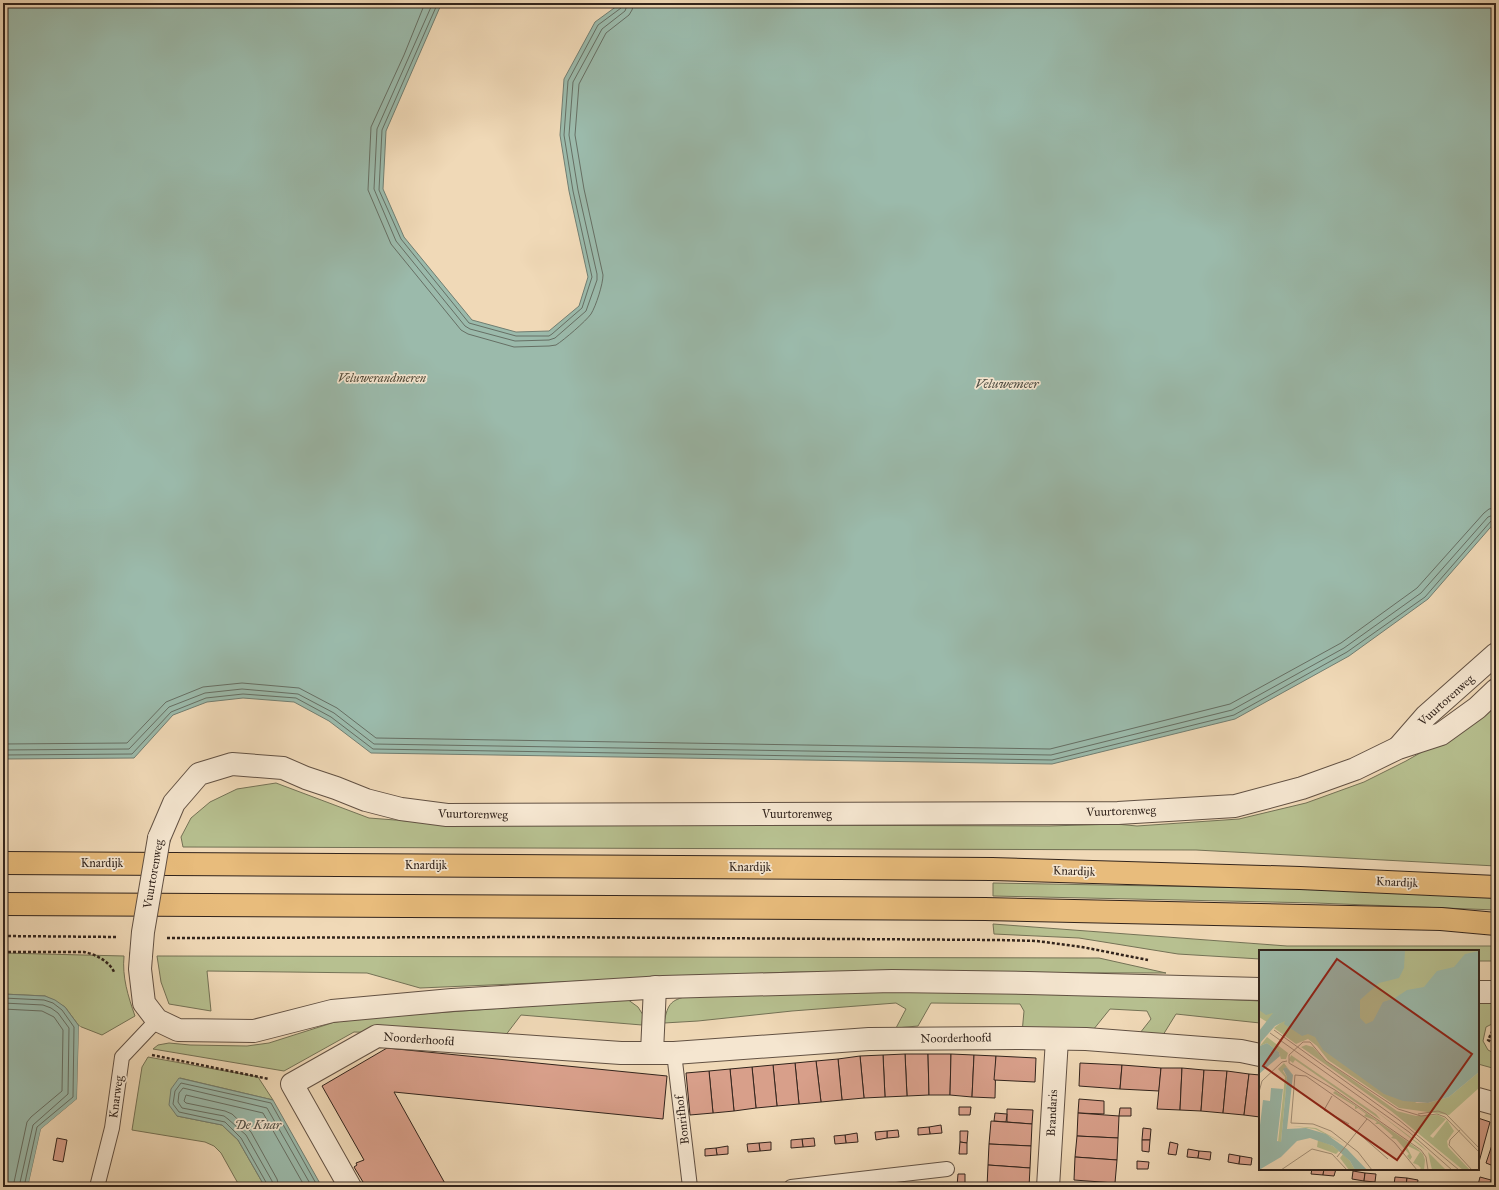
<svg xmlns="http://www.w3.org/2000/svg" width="1499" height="1190" font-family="'IM FELL Great Primer',serif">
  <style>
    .green { fill: #b7c090; stroke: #747256 }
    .water { fill: #9bbaab; stroke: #717e72 }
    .pier { fill: #f0d9b7 }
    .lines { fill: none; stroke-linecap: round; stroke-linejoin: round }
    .shore { stroke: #666f64; stroke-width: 1 }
    .building { fill: #d89f8a; stroke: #32241c }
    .service-casing { stroke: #625143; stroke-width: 16 }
    .minor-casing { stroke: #625143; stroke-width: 24 }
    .tertiary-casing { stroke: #625143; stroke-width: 24 }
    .primary-casing { stroke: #32241c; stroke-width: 24 }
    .path { stroke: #32241c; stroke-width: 2.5; stroke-dasharray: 3 2; stroke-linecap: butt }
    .service { stroke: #f5e6d0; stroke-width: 14 }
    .minor { stroke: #f5e6d0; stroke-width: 22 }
    .tertiary { stroke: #f5e6d0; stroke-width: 22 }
    .primary { stroke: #e8bc7c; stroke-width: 22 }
    .tertiary-bridge-casing { stroke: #625143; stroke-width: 24; stroke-linecap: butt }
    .tertiary-bridge { stroke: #f5e6d0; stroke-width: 22 }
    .labels { text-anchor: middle; stroke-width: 3.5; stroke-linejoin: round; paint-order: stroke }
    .park-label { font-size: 12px; font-style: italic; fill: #534b39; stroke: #f5e6d0 }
    .street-label { font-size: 12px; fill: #32241c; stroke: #f5e6d0 }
    .water-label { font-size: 13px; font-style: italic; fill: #525147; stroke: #f5e6d0 }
    .inset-road { fill: none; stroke: #a49179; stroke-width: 1 }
    .view { fill: #8f2418; fill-opacity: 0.15; stroke: #8f2418; stroke-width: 2 }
    .inset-edge { fill: none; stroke: #32241c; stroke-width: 2 }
  </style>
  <rect width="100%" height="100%" fill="#f0d9b7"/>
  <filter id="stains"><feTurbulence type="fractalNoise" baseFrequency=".005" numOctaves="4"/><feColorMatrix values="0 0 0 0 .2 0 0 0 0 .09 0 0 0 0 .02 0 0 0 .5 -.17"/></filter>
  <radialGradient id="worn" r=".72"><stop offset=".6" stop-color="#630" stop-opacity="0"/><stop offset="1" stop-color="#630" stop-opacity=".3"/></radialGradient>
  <g class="green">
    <path d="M1496 698V866L1196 850 183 847 181 837 191 818 210 802 237 789 276 783 369 818 447 824 1049 826 1116 824 1137 826 1239 819 1306 803 1364 782 1406 761 1441 741Z"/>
    <path d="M993 883 1320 889 1496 897V910L1316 903 993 896Z"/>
    <path d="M993 924 1287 946H1496V961H1478V951H1260V959L1178 954 1079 938 994 934Z"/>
    <path d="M3 953 124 956C122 977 128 996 135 1016L102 1035 79 1026 65 1007 45 996 3 994Z"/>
    <path d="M157 956 1099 958 1166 973 792 972 420 988 367 973 207 971 211 1011 169 1004 161 982Z"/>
    <path d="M914 989 1143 995 1260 1001V1023L1176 1014 1163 1035 1140 1033 1151 1019 1147 1011 1110 1009 1093 1030 1022 1033 1024 1011 1020 1004 931 1003 918 1026 896 1028 906 1009 896 1003 792 1011 698 1021 664 1023C668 1002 671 1000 692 995Z"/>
    <path d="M627 999 638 1007 643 1015 642 1025 521 1015 505 1036 354 1032 284 1071 153 1049 158 1045 169 1043 190 1045 247 1046 269 1043 335 1022 380 1017Z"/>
    <path d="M1496 1001V1022L1486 1027 1483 1041 1488 1050 1496 1054V1069L1478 1064V1002Z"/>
    <path d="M148 1057 258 1077 273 1100 180 1078 177 1116 222 1125 238 1140 265 1187H240L221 1153 214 1146 205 1142 132 1130 142 1067Z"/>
  </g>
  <g class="water">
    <path d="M3 3H440V7L386 131 383 189 404 237 472 320 516 332 549 331 579 306 588 277 569 191 560 135 564 79 595 22 621 3H1496V521L1428 599 1349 656 1235 719 1052 764 371 753 329 721 294 702 243 698 207 702 173 715 134 758 3 759Z"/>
    <path d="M3 994 45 996 55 1000 65 1007 79 1026 77 1099 41 1129 28 1187H3Z"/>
    <path d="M179 1078 273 1100 322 1187H265L238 1140 222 1125 177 1116 169 1105 171 1089Z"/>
  </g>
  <path class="pier" d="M79 1026 81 1027 79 1099 43 1130 30 1187H28L41 1129 77 1099Z"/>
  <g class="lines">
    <g class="shore">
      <path d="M425 3 404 55 371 127 368 190 391 244 461 330 468 334 514 347 549 346 556 345C564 340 586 321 591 314 596 306 603 284 603 275L584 189 575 135 579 84 606 33 629 15 632 10 634 3"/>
      <path d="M431 3V7L377 129 374 189 396 241 465 326 470 329 515 341 549 340 555 338 586 311 597 280V274L578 190 569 135 573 82 602 29 625 11 628 3"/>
      <path d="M436 3V7L382 130 379 190 401 239 469 323 516 336H549L552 334 582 308 592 277 573 191 564 135 568 81 598 25 621 8 622 3"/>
      <path d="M3 744 127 743 166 702 203 687 242 683 299 688 337 708 376 738 1050 749 1230 704 1341 643 1417 588 1484 513 1489 509 1496 508"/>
      <path d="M3 750 129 749 169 707 205 693 242 689 298 694 334 713 374 744 1051 755 1232 710 1344 648 1421 593 1488 517 1496 514"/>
      <path d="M3 755 132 754 171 712 206 698 243 694 296 698 331 717 373 749 1052 760 1234 715 1347 652 1425 597 1491 521 1496 519"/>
      <path d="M3 998 44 1000 53 1003 62 1010 74 1027 73 1097 37 1127 24 1187"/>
      <path d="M3 1003 43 1005 51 1008 58 1013 69 1028 68 1094 33 1125 19 1187"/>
      <path d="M3 1009 42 1011 54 1017 63 1030 62 1091 31 1117 27 1122 13 1187"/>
      <path d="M268 1187 267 1184 241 1138 225 1122 179 1112 173 1104 175 1091 181 1083 271 1103 318 1187"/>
      <path d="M273 1187 272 1181 246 1135 228 1119 224 1116 182 1108 178 1102 179 1093 183 1088 267 1108 312 1187"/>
      <path d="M279 1187 277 1179 251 1132 232 1114 225 1111 186 1103 184 1101 186 1095 263 1113 305 1187"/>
    </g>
  </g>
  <g class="building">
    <path d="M387 1048 667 1076 663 1119 394 1092 447 1187H366L354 1167 357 1165 356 1163 364 1160 322 1086Z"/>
    <path d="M905 1054H928L929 1095 907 1096Z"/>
    <path d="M905 1054 907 1096 885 1097 883 1055Z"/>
    <path d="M928 1054H951L950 1095H929Z"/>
    <path d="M951 1054 974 1055 972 1097 950 1095Z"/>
    <path d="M883 1055 885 1097 864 1098 860 1056Z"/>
    <path d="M974 1055 996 1056 995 1098 972 1097Z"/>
    <path d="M860 1056 864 1098 842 1100 838 1059Z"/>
    <path d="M996 1056 1036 1058 1035 1082 994 1080Z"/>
    <path d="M838 1059 842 1100 821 1102 816 1061Z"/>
    <path d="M816 1061 821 1102 799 1104 795 1063Z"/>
    <path d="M795 1063 799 1104 777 1106 773 1065Z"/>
    <path d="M1080 1063 1122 1065 1120 1089 1079 1086Z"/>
    <path d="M773 1065 777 1106 756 1108 752 1067Z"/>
    <path d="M1122 1065 1161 1068 1159 1091 1120 1089Z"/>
    <path d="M752 1067 756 1108 734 1111 730 1069Z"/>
    <path d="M1161 1068H1182L1180 1110 1157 1109Z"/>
    <path d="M1182 1068 1204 1070 1201 1111 1180 1110Z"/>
    <path d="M730 1069 734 1111 713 1113 709 1071Z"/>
    <path d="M1204 1070 1227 1071 1223 1113 1201 1111Z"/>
    <path d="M709 1071 713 1113 690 1115 686 1073Z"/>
    <path d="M1227 1071 1249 1074 1244 1115 1223 1113Z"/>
    <path d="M1249 1074 1260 1075V1117L1244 1115Z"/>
    <path d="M1079 1099 1104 1101V1114L1078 1113Z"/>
    <path d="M959 1107H971L970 1115H959Z"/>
    <path d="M1120 1108H1131V1116H1119Z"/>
    <path d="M1007 1109 1033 1110 1032 1124 1007 1122Z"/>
    <path d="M995 1113 1007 1114 1006 1122 994 1121Z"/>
    <path d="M1078 1113 1119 1116 1118 1138 1077 1136Z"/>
    <path d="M1478 1118 1490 1122 1479 1162H1478Z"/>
    <path d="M991 1121 1032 1124 1031 1146 989 1144Z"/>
    <path d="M941 1125 942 1133 930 1134 929 1127Z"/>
    <path d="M929 1127 930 1134 918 1135V1128Z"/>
    <path d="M1143 1128 1151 1129 1150 1140H1142Z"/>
    <path d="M898 1130 899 1137 887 1138V1131Z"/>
    <path d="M887 1131V1138L876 1140 875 1132Z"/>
    <path d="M960 1131H968L967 1143 960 1142Z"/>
    <path d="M857 1133 858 1142 846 1143 845 1135Z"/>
    <path d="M845 1135 846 1143 835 1144 834 1136Z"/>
    <path d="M1077 1136 1118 1138 1117 1160 1075 1157Z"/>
    <path d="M1495 1136H1496V1167L1486 1163Z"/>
    <path d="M57 1138 67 1140 63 1162 53 1160Z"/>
    <path d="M814 1138 815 1146 803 1147 802 1139Z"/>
    <path d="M802 1139 803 1147 791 1148V1140Z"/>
    <path d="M1142 1140H1150L1149 1152 1142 1151Z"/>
    <path d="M771 1142V1150L760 1151 759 1143Z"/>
    <path d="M960 1142 967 1143V1154H959Z"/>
    <path d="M1170 1142 1178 1144 1176 1155 1168 1154Z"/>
    <path d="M759 1143 760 1151 748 1152 747 1144Z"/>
    <path d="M989 1144 1031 1146 1030 1168 988 1165Z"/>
    <path d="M728 1146V1154L717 1155 716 1148Z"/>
    <path d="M716 1148 717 1155 705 1156V1149Z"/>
    <path d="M1188 1149 1199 1151 1198 1158 1187 1157Z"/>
    <path d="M1199 1151 1211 1152 1210 1160 1198 1158Z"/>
    <path d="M1229 1154 1240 1156 1239 1164 1228 1162Z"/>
    <path d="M1240 1156 1252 1158 1251 1165 1239 1164Z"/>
    <path d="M1075 1157 1117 1160 1115 1183 1074 1180Z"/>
    <path d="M1137 1161 1149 1162 1148 1169H1137Z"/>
    <path d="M988 1165 1030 1168 1029 1187H987Z"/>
    <path d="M1312 1169H1324L1323 1175 1311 1174Z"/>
    <path d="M1324 1169H1336L1334 1176 1323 1175Z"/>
    <path d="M1353 1171 1365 1173 1364 1181 1352 1179Z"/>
    <path d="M1365 1173 1376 1174 1375 1182 1364 1181Z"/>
    <path d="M958 1174H965V1186H957Z"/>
    <path d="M1395 1177 1407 1178 1406 1186 1394 1185Z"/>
    <path d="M1480 1177 1491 1180 1488 1187 1478 1185Z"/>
    <path d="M1407 1178 1418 1180 1417 1187 1406 1186Z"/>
    <path d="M1438 1183 1449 1184V1187H1437Z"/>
    <path d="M1449 1184 1461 1186 1460 1187H1449Z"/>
  </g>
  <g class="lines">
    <defs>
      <g id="service">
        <path d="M674 1053 690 1187"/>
        <path d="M97 1187 112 1128 122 1057 157 1020"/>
        <path d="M791 1187 947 1169"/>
      </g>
      <g id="minor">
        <path d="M652 1052 655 987"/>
        <path d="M1478 1099 1496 1104"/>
        <path d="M350 1187 292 1084 377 1036 621 1053H674L869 1039 1021 1038 1086 1039 1241 1051 1260 1055"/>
        <path d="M1048 1187 1057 1039"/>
      </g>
      <g id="tertiary">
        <path d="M1399 747 1426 716 1496 654"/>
        <path d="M159 838 174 803 199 774 232 764 283 768 306 778 336 788 366 800 401 809 447 815 1118 813 1235 806 1302 788 1355 769 1398 748 1441 734 1477 708 1496 690"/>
        <path d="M141 956 140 969 144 1003 157 1020 178 1030 254 1031 332 1011 452 1000 663 987 892 981 1028 983 1260 989"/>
        <path d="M1478 992H1496"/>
      </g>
      <g id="primary">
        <path d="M3 863 992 869 1300 878 1496 887"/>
        <path d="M3 904 985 909 1441 919 1496 924"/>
      </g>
    </defs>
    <use href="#service" class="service-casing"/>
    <use href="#minor" class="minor-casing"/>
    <use href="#tertiary" class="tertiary-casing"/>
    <use href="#primary" class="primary-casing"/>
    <g class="path">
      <path d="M3 936 118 937"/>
      <path d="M167 938 536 937 1000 940 1037 941 1082 947 1148 960"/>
      <path d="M3 952H84C95 954 109 961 114 972"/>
      <path d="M1496 1028H1494L1488 1040 1496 1045"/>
      <path d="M152 1055 269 1079"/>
    </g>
    <use href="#service" class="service"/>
    <use href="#minor" class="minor"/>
    <use href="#tertiary" class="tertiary"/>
    <use href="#primary" class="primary"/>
    <defs>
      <path id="tertiary-bridge" d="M141 956 143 932 159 838"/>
    </defs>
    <use href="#tertiary-bridge" class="tertiary-bridge-casing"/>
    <use href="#tertiary-bridge" class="tertiary-bridge"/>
  </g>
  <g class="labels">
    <g class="park-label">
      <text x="382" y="382">Veluwerandmeren</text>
    </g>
    <g class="street-label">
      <text transform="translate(1446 700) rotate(-42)" y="4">Vuurtorenweg</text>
      <text transform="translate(1121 811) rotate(-2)" y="4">Vuurtorenweg</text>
      <text transform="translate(473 814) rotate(1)" y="4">Vuurtorenweg</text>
      <text x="797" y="818">Vuurtorenweg</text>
      <text x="102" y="867">Knardijk</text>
      <text x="426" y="869">Knardijk</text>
      <text x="750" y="871">Knardijk</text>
      <text transform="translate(1074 871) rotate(2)" y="4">Knardijk</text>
      <text transform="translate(153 874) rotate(-80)" y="4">Vuurtorenweg</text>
      <text transform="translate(1397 882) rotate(3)" y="4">Knardijk</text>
      <text transform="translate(956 1038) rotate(-1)" y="4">Noorderhoofd</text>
      <text transform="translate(419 1039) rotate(4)" y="4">Noorderhoofd</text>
      <text transform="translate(116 1097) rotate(-82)" y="4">Knarweg</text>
      <text transform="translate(1052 1113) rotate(-87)" y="4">Brandaris</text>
      <text transform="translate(682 1120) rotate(-97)" y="4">Bonrifhof</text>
    </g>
    <g class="water-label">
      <text x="1007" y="388">Veluwemeer</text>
      <text x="258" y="1129">De Knar</text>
    </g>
  </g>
  <g transform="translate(1259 950)">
    <rect width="220" height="220" fill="#f0d9b7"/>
    <path d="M0 0H220V117L156 153H169L190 147 220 122V138L190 165 140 158 69 110 58 96 49 89 37 94 15 78 23 72 12 67 8 72 0 67ZM8 87 29 103 27 109H22L20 102 8 93 1 96ZM47 95 54 97 67 111 138 161 157 166 179 165 187 169 171 186 174 188 188 170 195 181 188 191 189 197 211 220H204L132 161 42 97ZM32 105 117 164 122 170 36 110 34 113 30 110ZM25 113 34 125 27 117 24 121 28 127 22 192H19L26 127 19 119ZM76 141 159 199 164 204 166 210 165 220H160L162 218 159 215 154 213 161 202 147 195 153 207 151 210 148 206 150 204 137 189 132 188 134 186 120 174H116L118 172 115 170 105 166 107 164 99 158 96 159V156L74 143ZM109 155 162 195 187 220H173L169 202ZM33 176 57 178 86 194 56 179ZM59 190 74 196 80 201 77 204 58 197ZM84 204 91 211 96 220H90L81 208Z" fill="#b7c090"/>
    <path d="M0 0H146L145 18 140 28 120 33 101 50V68L107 74 114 71 124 52 136 48 148 40 165 37 178 21 195 17 206 4 220 1V122L190 147 169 153 144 151 125 144 64 100 56 87 49 84 43 86 25 74 26 71 16 76 2 92 1 96 8 93 20 102 21 106 0 124V81L14 63 7 65 0 60ZM27 117 34 125 28 179 47 178 67 184 88 199 108 220H96L91 211 74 196 51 188 38 191 22 207 0 220V172L1 175 4 150 11 151 12 138 24 139 18 191 22 192 28 127 24 119Z" fill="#9bbaab"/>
    <path class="inset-road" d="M15 80 140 170 200 220M11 83 150 182 193 220M0 142 3 131 23 112 28 111M73 146 65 160 90 174M159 164 179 161 187 164 220 198M201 180 191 190 190 195 213 220M98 182 129 209M78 207 108 169M22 220 53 199 73 204 88 220M113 220 99 202 72 181 54 174 32 173 36 125 47 126 111 171 136 193 158 220M169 220 167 207 162 200 76 140 30 113V105L44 92H51L67 111 139 159 162 166 178 164 186 167 220 202"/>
    <path class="view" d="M78 9 213 104 138 210 4 116Z"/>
    <rect width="220" height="220" class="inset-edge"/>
  </g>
  <rect width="1499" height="1190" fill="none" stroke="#f0d9b7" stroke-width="16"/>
  <rect x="4" y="4" width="1491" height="1182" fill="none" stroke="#32241c" stroke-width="2"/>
  <rect x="8" y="8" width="1483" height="1174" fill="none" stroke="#32241c"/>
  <rect width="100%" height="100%" filter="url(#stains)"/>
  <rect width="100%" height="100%" fill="url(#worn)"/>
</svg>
